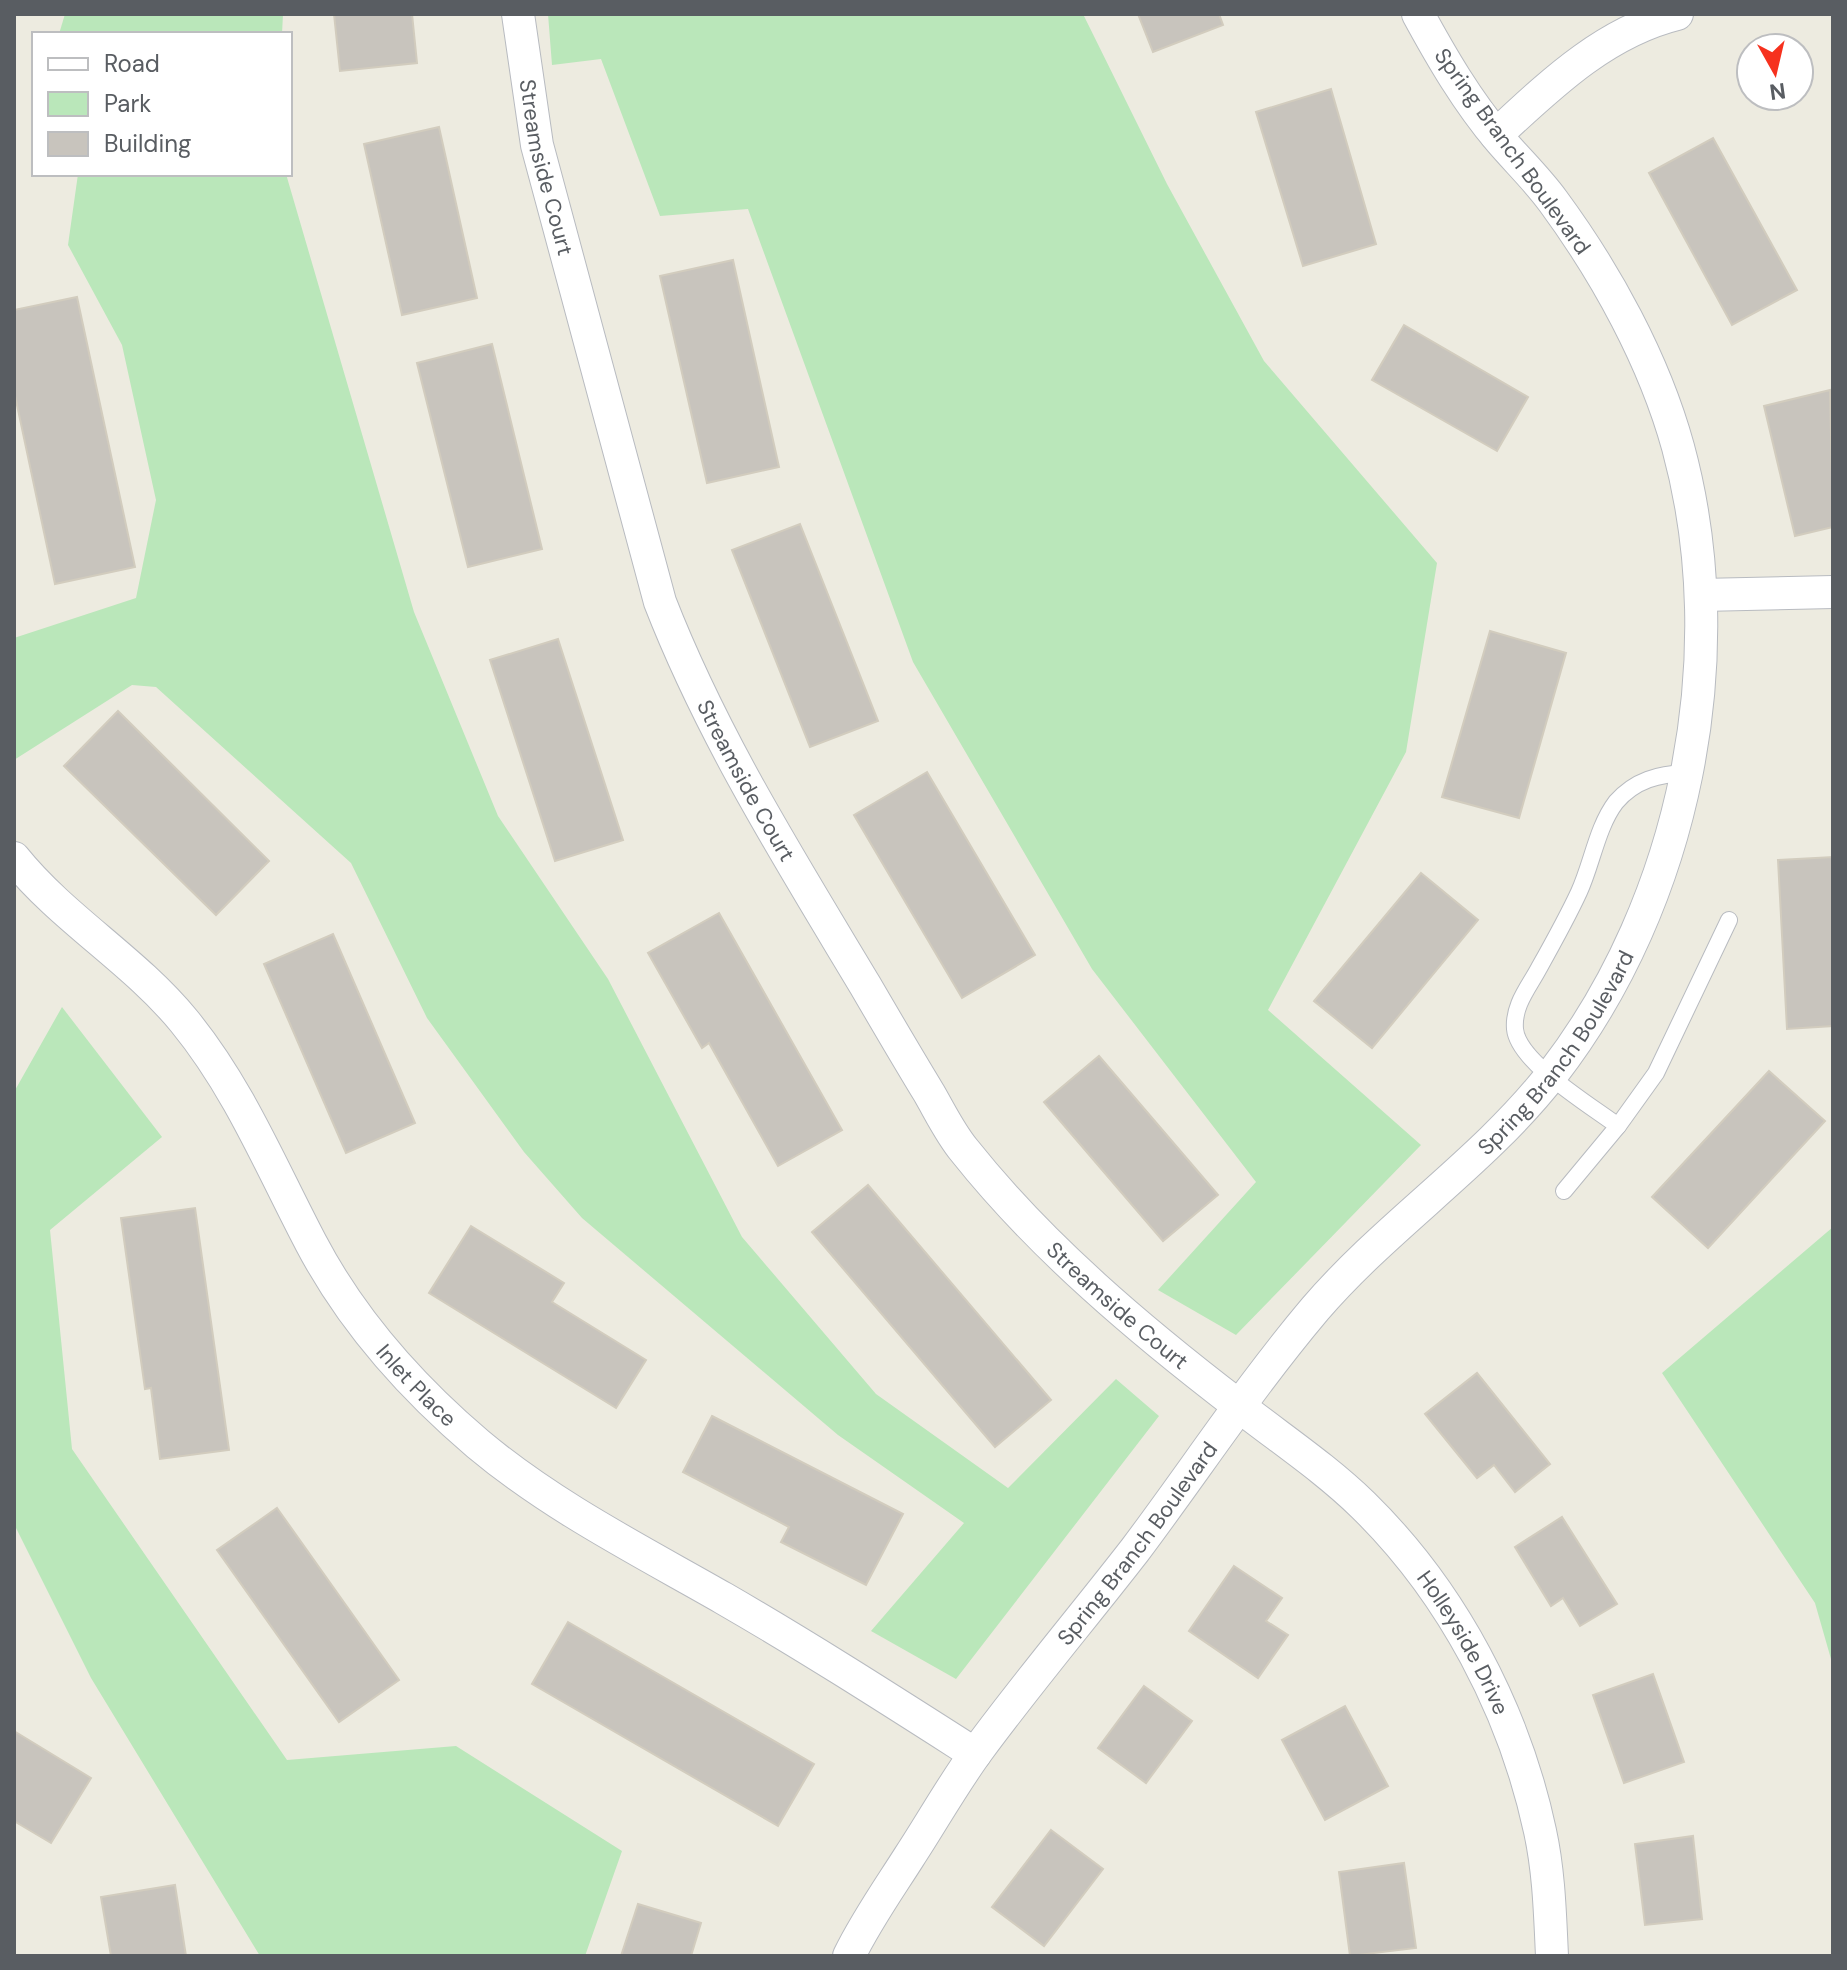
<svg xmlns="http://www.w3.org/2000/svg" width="1847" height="1970" font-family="'DM Sans',sans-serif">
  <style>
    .green { fill: #bae7ba }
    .building { fill: #c8c4bd; stroke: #d2ccbe; stroke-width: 2 }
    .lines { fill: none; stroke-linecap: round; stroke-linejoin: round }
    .service-casing { stroke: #b8bbc0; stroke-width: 18 }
    .minor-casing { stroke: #b8bbc0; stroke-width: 34 }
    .service { stroke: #fff; stroke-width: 16 }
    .minor { stroke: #fff; stroke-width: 32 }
    .labels { text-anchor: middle; stroke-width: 6; stroke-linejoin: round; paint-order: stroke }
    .street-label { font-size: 22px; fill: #595d62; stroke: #fff }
  </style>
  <rect width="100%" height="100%" fill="#edebe0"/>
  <g class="green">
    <path d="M65 14H283L282 34H59Z"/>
    <path d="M548 14H1083L1167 184 1264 361 1437 563 1406 752 1268 1010 1421 1145 1236 1335 1158 1290 1256 1182 1092 969 913 662 748 209 660 216 601 59 552 65Z"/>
    <path d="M78 174H286L414 612 498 816 608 979 742 1237 876 1394 1008 1488 1116 1379 1159 1416 956 1679 871 1631 964 1523 838 1435 582 1218 524 1152 427 1018 351 863 156 687 132 685 14 760V638L136 598 156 500 122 345 68 245Z"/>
    <path d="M62 1007 162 1137 50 1230 72 1449 287 1760 456 1746 622 1851 585 1956H260L91 1678 14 1524V1092Z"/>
    <path d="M1833 1227V1666L1815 1603 1662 1373Z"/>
  </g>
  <g class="building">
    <path d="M334 14H412L417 63 340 71Z"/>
    <path d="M1138 14H1219L1223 25 1153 52Z"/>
    <path d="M1331 89 1376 244 1303 266 1256 112Z"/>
    <path d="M439 127 477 298 402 315 364 144Z"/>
    <path d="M1713 138 1797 290 1732 325 1649 173Z"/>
    <path d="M733 260 779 467 707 483 660 276Z"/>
    <path d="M77 297 135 567 55 584 14 391V310Z"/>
    <path d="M1404 325 1528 397 1497 451 1372 380Z"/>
    <path d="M492 344 542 549 468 567 417 363Z"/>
    <path d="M1830 390 1833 527 1795 536 1764 406Z"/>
    <path d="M800 524 878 721 810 747 732 550Z"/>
    <path d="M1490 631 1566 653 1519 818 1442 797Z"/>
    <path d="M558 639 623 840 555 861 490 660Z"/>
    <path d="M118 711 269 861 216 915 64 766Z"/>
    <path d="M927 772 1035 955 962 998 854 815Z"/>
    <path d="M1833 857V1026L1787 1029 1778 860Z"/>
    <path d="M1421 873 1478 920 1372 1048 1314 1001Z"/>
    <path d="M719 913 842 1130 778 1166 709 1043 702 1048 648 953Z"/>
    <path d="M333 934 415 1123 346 1153 264 964Z"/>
    <path d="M1099 1056 1218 1195 1163 1241 1044 1102Z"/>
    <path d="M1769 1071 1825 1121 1708 1248 1652 1197Z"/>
    <path d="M868 1185 1051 1400 995 1447 812 1232Z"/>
    <path d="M195 1208 229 1450 160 1459 151 1388 145 1389 121 1218Z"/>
    <path d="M471 1226 564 1283 552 1302 646 1360 616 1408 429 1293Z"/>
    <path d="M1477 1373 1550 1464 1515 1492 1494 1465 1477 1478 1425 1414Z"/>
    <path d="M712 1416 903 1514 866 1585 781 1542 789 1527 683 1472Z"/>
    <path d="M277 1508 399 1680 339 1722 217 1550Z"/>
    <path d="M1562 1517 1617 1604 1580 1626 1563 1598 1551 1606 1515 1547Z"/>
    <path d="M1234 1566 1282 1598 1266 1621 1288 1635 1258 1678 1189 1631Z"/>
    <path d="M568 1622 814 1764 778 1826 532 1684Z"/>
    <path d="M1653 1674 1684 1762 1624 1783 1593 1695Z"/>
    <path d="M1144 1686 1192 1721 1146 1783 1098 1748Z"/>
    <path d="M1345 1706 1388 1786 1325 1820 1282 1740Z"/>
    <path d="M14 1731 91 1778 51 1843 14 1821Z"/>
    <path d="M1051 1830 1103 1869 1044 1946 992 1907Z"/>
    <path d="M1693 1836 1702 1919 1645 1925 1635 1844Z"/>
    <path d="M1404 1863 1416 1948 1350 1956 1339 1872Z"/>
    <path d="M175 1885 186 1956H111L101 1897Z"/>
    <path d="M638 1904 701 1923 691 1956H621Z"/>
  </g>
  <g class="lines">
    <defs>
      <g id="service">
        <path d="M1618 1126 1656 1073 1729 920"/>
        <path d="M1564 1191 1618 1126C1590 1105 1518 1062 1515 1029 1513 1005 1529 987 1539 968 1553 943 1567 918 1579 892 1592 864 1597 827 1616 802 1635 780 1659 774 1686 773"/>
      </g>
      <g id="minor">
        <path id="s1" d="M518 14 537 145 660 602C713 738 790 860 865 985 886 1021 907 1057 929 1093 940 1112 950 1133 964 1150 1041 1247 1141 1331 1239 1406 1281 1439 1325 1468 1363 1505 1452 1592 1514 1710 1540 1831 1549 1872 1550 1914 1552 1956"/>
        <path d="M1496 135C1549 86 1604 32 1677 14"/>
        <path d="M1701 595 1833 592"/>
        <path id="s2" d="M14 858C63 919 134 960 184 1021 239 1088 271 1167 311 1243 352 1321 411 1387 478 1444 552 1506 639 1550 723 1598 808 1647 892 1701 975 1754"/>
        <path id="s3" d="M849 1956C866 1921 888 1890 909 1857 932 1822 953 1784 978 1750 1028 1682 1083 1617 1135 1550 1195 1470 1250 1386 1315 1309 1388 1224 1484 1162 1553 1073 1685 902 1735 656 1678 447 1654 360 1606 273 1553 201 1537 179 1517 160 1500 140 1467 101 1442 58 1418 14"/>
      </g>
    </defs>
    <use href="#service" class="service-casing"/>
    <use href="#minor" class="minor-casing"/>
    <use href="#service" class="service"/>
    <use href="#minor" class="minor"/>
  </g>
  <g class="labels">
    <g class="street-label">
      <text transform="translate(1513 151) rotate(54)" y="8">Spring Branch Boulevard</text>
      <text dy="8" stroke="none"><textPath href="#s1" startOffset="156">Streamside Court</textPath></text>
      <text dy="8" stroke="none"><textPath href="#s1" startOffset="804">Streamside Court</textPath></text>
      <text dy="8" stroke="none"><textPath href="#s3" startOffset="1152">Spring Branch Boulevard</textPath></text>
      <text dy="8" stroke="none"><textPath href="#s1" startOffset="1452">Streamside Court</textPath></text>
      <text dy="8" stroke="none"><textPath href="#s2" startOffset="670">Inlet Place</textPath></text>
      <text dy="8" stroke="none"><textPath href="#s3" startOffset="504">Spring Branch Boulevard</textPath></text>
      <text dy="8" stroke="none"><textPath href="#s1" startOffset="1940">Holleyside Drive</textPath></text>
    </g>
  </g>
  <rect width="1847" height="1970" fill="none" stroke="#595d62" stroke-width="32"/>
  <rect x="32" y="32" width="260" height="144" fill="#ffffff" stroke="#bdbec0" stroke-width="2"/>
  <rect x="48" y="58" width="40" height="12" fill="#ffffff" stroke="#bdbec0" stroke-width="2"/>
  <text x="104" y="72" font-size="24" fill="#595d62">Road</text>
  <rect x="48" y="92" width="40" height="24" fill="#bae7ba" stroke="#bdbec0" stroke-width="2"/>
  <text x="104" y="112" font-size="24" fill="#595d62">Park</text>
  <rect x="48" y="132" width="40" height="24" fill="#c8c4bd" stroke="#bdbec0" stroke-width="2"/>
  <text x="104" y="152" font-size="24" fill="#595d62">Building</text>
  <g transform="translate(1775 72) rotate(172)"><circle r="38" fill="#ffffff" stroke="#bdbec0" stroke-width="2"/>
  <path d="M0-6L14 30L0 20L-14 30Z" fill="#f6311e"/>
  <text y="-12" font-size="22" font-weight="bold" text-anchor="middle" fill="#595d62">N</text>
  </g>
</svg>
